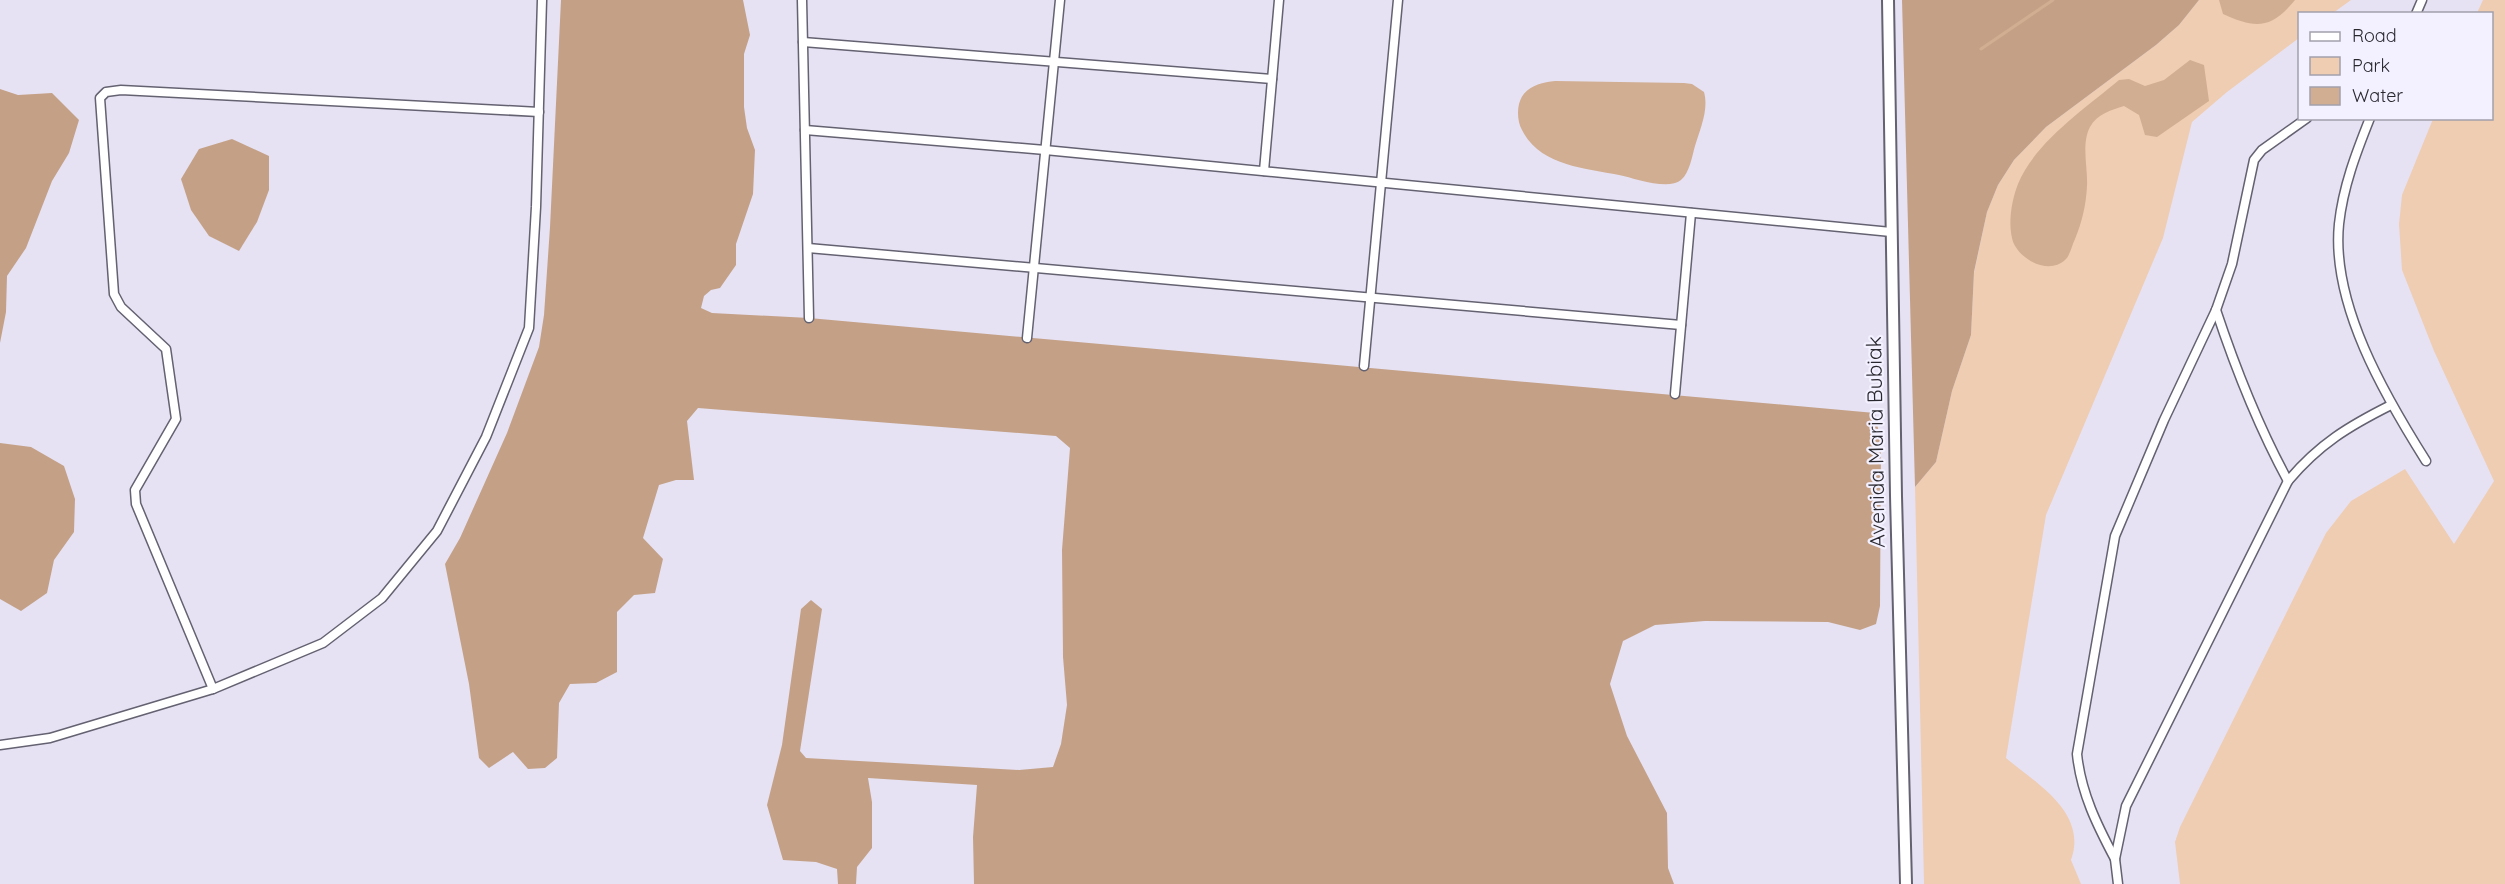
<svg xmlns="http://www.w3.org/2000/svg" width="2505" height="884" font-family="Quicksand,sans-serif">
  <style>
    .green { fill: #efcdb2 }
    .forest { fill: #c4a186 }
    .water { fill: #d1ae91 }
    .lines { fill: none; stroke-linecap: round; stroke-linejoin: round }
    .stream { stroke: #d1ae91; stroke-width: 3 }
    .minor-casing { stroke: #646171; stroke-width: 11 }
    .tertiary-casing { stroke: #646171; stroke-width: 14 }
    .minor { stroke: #fff; stroke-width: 8 }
    .tertiary { stroke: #fff; stroke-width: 10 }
    .labels { text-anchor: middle; stroke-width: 4.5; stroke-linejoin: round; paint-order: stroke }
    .street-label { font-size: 21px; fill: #2a282f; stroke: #f3f0ff }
  </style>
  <rect width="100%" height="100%" fill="#e6e2f4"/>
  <g class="green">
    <path d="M2199 0H2351L2333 13 2300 14 2299 38 2227 92 2192 122 2163 238 2046 515 2006 758C2037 784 2088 813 2071 860L2081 884H1924L1915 487 1936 462 1952 391 1971 335 1974 273 1987 212 1998 185 2014 160 2046 127 2156 45 2179 25Z"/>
    <path d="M2483 0H2505V884H2180L2175 842 2180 827 2326 533 2351 501 2405 469 2454 544 2494 481 2434 351 2402 270 2399 224 2402 195 2433 119 2492 118V14L2477 13Z"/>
  </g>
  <g class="forest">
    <path d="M561 0H743L750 35 744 54V107L747 128 755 150 753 194 736 244V265L720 288 711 290 704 296 701 308 712 313 809 318 1875 413 1881 444 1880 606 1876 624 1860 630 1828 622 1705 621 1655 625 1623 641 1610 684 1627 736 1667 813 1668 868 1674 884H974L973 837 977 785 868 778 872 802V848L857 867 856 884H838L837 869 816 862 783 860 767 805 782 745 801 609 811 600 822 609 800 751 806 758 1019 770 1053 767 1061 744 1067 705 1063 657 1062 550 1070 448 1056 436 698 408 687 421 694 480H676L659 485 643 538 663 559 655 593 634 595 617 612V672L596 683 570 684 559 703 557 758 545 768 528 769 513 752 489 768 479 758 469 684 445 564 460 538 507 433 539 347 544 315 550 227Z"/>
    <path d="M1902 0H2199L2179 25 2156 45 2046 127 2014 160 1998 185 1987 212 1974 272 1971 335 1952 391 1936 462 1915 487Z"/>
    <path d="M0 89 18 95 52 93 79 120 69 153 52 181 26 248 7 276 6 312 0 343Z"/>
    <path d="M232 139 269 156V190L257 222 239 251 209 236 191 210 181 179 199 149Z"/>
    <path d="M0 443 31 447 64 466 75 499 74 532 54 560 47 593 21 611 0 599Z"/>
  </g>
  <g class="water">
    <path d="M2219 0H2295C2271 29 2256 29 2223 14Z"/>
    <path d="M2190 60 2204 65 2209 101 2157 137 2145 135 2139 115 2124 106C2111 110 2097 114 2090 127 2081 144 2088 168 2087 186 2086 205 2082 222 2075 239 2072 245 2070 256 2065 260 2048 276 2016 258 2012 238 2008 221 2012 199 2018 184 2035 142 2086 108 2119 80L2129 79 2145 86 2164 80Z"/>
    <path d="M1555 81 1684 83 1692 84 1704 92C1709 110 1700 129 1695 146 1692 156 1690 172 1681 180 1668 191 1634 178 1619 175 1585 168 1540 166 1522 130 1518 123 1517 112 1519 104 1524 86 1540 83 1555 81Z"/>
  </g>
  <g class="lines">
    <path class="stream" d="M1981 49 2053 0"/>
    <defs>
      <g id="minor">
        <path d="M802 0 809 318"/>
        <path d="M2416 14 2422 0"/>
        <path d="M803 42 1272 79"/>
        <path d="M2370 118C2356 153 2343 187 2339 224 2331 304 2385 396 2426 461"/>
        <path d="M805 130 1045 150 1891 232"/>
        <path d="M1264 171 1279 0"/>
        <path d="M808 248 1681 325"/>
        <path d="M2216 310C2236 370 2258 426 2288 481"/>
        <path d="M1027 338 1060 0"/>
        <path d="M1364 366 1398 0"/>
        <path d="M1675 394 1691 213"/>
        <path d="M213 689 136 504 135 490 176 419 166 349 121 307 114 294 100 98 106 92 121 90 539 112"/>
        <path d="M0 745 50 738 213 689 323 643 382 598 437 531 486 437 529 328 536 207 542 0"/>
        <path d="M2115 859C2097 825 2081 793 2077 754L2115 536 2164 420 2216 310 2232 264 2254 160 2262 150 2307 118"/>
        <path d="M2118 884 2115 859 2126 806 2288 481C2319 444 2349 426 2391 405"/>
      </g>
      <path id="tertiary" d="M1888 0 1896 496 1906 884"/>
    </defs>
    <use href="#minor" class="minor-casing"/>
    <use href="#tertiary" class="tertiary-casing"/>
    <use href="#minor" class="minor"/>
    <use href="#tertiary" class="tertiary"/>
  </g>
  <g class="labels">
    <g class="street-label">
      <text transform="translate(1876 442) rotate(-91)" y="7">Avenida Maria Bubiak</text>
    </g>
  </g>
  <rect x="2298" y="12" width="195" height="108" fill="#f3f0ff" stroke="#a3a0ac" stroke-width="1.5"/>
  <rect x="2310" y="32" width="30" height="9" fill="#ffffff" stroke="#a3a0ac" stroke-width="1.5"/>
  <text x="2352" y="42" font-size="18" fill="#2a282f">Road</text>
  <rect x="2310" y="57" width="30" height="18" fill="#efcdb2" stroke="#a3a0ac" stroke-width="1.5"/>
  <text x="2352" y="72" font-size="18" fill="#2a282f">Park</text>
  <rect x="2310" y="87" width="30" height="18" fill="#d1ae91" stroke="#a3a0ac" stroke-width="1.5"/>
  <text x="2352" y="102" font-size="18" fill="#2a282f">Water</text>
</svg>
